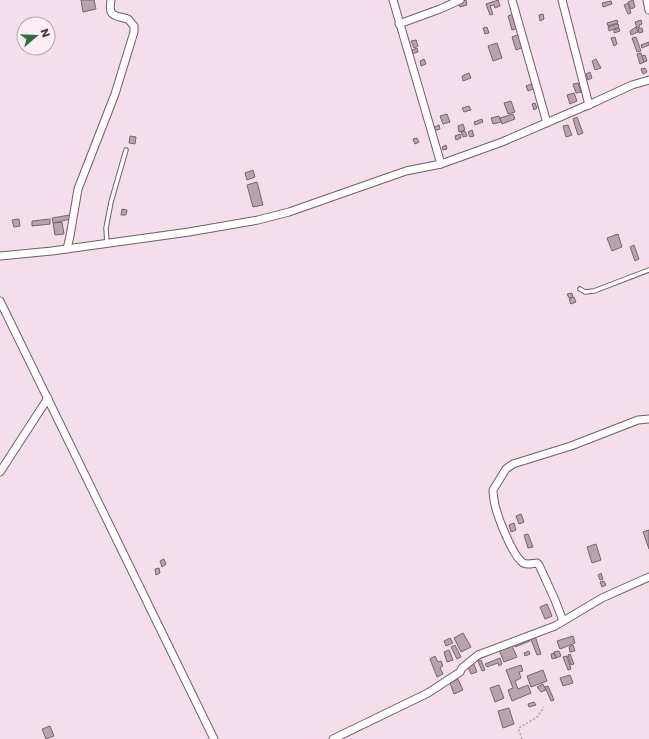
<svg xmlns="http://www.w3.org/2000/svg" width="649" height="739" font-family="Poppins,sans-serif">
  <style>
    .building { fill: #b7a2ae; stroke: #786571 }
    .lines { fill: none; stroke-linecap: round; stroke-linejoin: round }
    .service-casing { stroke: #715e69; stroke-width: 5.5 }
    .minor-casing { stroke: #715e69; stroke-width: 9 }
    .path { stroke: #ae9ea7; stroke-width: 1.5; stroke-dasharray: 2 2; stroke-linecap: butt }
    .service { stroke: #fff; stroke-width: 3.5 }
    .minor { stroke: #fff; stroke-width: 7 }
  </style>
  <rect width="100%" height="100%" fill="#f4deeb"/>
  <g class="building">
    <path d="M81 0H94L96 9 83 12Z"/>
    <path d="M466 0 467 5 460 7 458 2Z"/>
    <path d="M498 0 500 6 495 8 494 5 490 6 493 14 490 15 486 4Z"/>
    <path d="M633 0 635 7 631 9 628 2Z"/>
    <path d="M611 1 612 4 603 7 602 3Z"/>
    <path d="M628 3 631 13 628 14 624 5Z"/>
    <path d="M513 14 518 28 512 30 508 16Z"/>
    <path d="M543 14 544 19 540 21 539 15Z"/>
    <path d="M617 20 618 23 608 26 607 23Z"/>
    <path d="M641 20 642 24 639 25 640 27 637 28 635 22Z"/>
    <path d="M618 24 619 27 609 31 608 27Z"/>
    <path d="M487 27 489 33 485 34 483 28Z"/>
    <path d="M636 27 638 32 631 35 630 31Z"/>
    <path d="M619 28 620 31 614 33V30Z"/>
    <path d="M642 28 643 32 639 33 638 29Z"/>
    <path d="M520 34 524 47 516 50 512 37Z"/>
    <path d="M615 37 617 44 614 46 611 38Z"/>
    <path d="M636 37 641 51 637 52 632 38Z"/>
    <path d="M416 40 418 46 414 48 411 41Z"/>
    <path d="M649 42V45L642 48 641 45Z"/>
    <path d="M497 43 502 58 493 61 488 46Z"/>
    <path d="M417 48 418 52 411 54 410 51Z"/>
    <path d="M641 53 644 62 640 64 637 54Z"/>
    <path d="M645 55 647 61 644 62 642 56Z"/>
    <path d="M424 59 426 64 421 66 420 61Z"/>
    <path d="M596 59 601 68 595 70 592 61Z"/>
    <path d="M645 68 647 72 643 74 641 69Z"/>
    <path d="M590 72 592 78 588 80 586 74Z"/>
    <path d="M469 73 471 78 463 81 462 76Z"/>
    <path d="M534 83 536 88 528 91 526 86Z"/>
    <path d="M578 83 581 92 576 93 573 84Z"/>
    <path d="M574 93 577 101 570 104 567 95Z"/>
    <path d="M511 101 515 112 508 114 504 103Z"/>
    <path d="M535 103 537 108 534 110 532 104Z"/>
    <path d="M469 106 471 110 464 112 462 108Z"/>
    <path d="M447 114 450 122 443 124 440 116Z"/>
    <path d="M513 114 515 119 502 124 500 118Z"/>
    <path d="M499 116 501 122 493 124 491 118Z"/>
    <path d="M577 117 583 133 578 135 573 119Z"/>
    <path d="M482 119 483 122 475 125 474 122Z"/>
    <path d="M463 124 465 130 459 132 458 126Z"/>
    <path d="M439 125 440 129 433 131 432 128Z"/>
    <path d="M568 125 572 135 566 137 563 126Z"/>
    <path d="M472 130 474 136 470 137 468 132Z"/>
    <path d="M465 131 467 136 463 137 461 132Z"/>
    <path d="M460 134 461 138 456 140 455 136Z"/>
    <path d="M130 136 136 137 135 144 129 143Z"/>
    <path d="M417 138 419 142 415 144 413 139Z"/>
    <path d="M446 145 447 149 443 150 442 147Z"/>
    <path d="M253 170 255 177 247 180 245 173Z"/>
    <path d="M257 182 263 205 253 207 247 185Z"/>
    <path d="M122 209 127 210 126 215H121Z"/>
    <path d="M70 215 71 219 53 223 52 218Z"/>
    <path d="M19 219 20 226 14 227 12 220Z"/>
    <path d="M50 219V224L32 226V221Z"/>
    <path d="M62 222 64 234 55 235 53 223Z"/>
    <path d="M618 234 622 247 612 251 607 238Z"/>
    <path d="M634 245 639 259 635 261 630 247Z"/>
    <path d="M572 293 573 297 569 298 567 294Z"/>
    <path d="M574 297 576 302 571 304 569 299Z"/>
    <path d="M521 514 524 522 519 524 516 516Z"/>
    <path d="M514 523 516 530 511 532 509 525Z"/>
    <path d="M649 530V549L643 532Z"/>
    <path d="M528 534 533 547 528 548 524 535Z"/>
    <path d="M596 544 601 560 592 563 587 547Z"/>
    <path d="M164 559 166 564 162 567 160 561Z"/>
    <path d="M159 568 160 573 156 575 155 569Z"/>
    <path d="M601 573 603 579 600 580 598 575Z"/>
    <path d="M604 581 606 585 602 587 600 582Z"/>
    <path d="M547 604 552 616 545 619 540 607Z"/>
    <path d="M463 633 471 647 461 652 454 638Z"/>
    <path d="M535 636 541 654 537 655 530 637Z"/>
    <path d="M573 636 575 643 560 649 557 641Z"/>
    <path d="M450 638 453 643 446 646 444 641Z"/>
    <path d="M529 638 530 641 515 647 514 644Z"/>
    <path d="M455 645 461 657 457 659 451 647Z"/>
    <path d="M573 645 575 651 570 652 569 647Z"/>
    <path d="M512 646 517 657 504 662 499 650Z"/>
    <path d="M449 650 453 660 447 662 444 652Z"/>
    <path d="M529 651 530 654 525 656 524 653Z"/>
    <path d="M559 651 561 656 556 658 554 652Z"/>
    <path d="M554 653 556 658 552 659 551 654Z"/>
    <path d="M570 654 574 664 571 665 568 655Z"/>
    <path d="M435 656 438 662 441 661 443 666 440 668 443 674 437 677 430 659Z"/>
    <path d="M567 656 571 669 568 670 563 657Z"/>
    <path d="M500 658 502 664 499 666 498 663 487 667 485 664Z"/>
    <path d="M481 660 485 670 482 671 478 661Z"/>
    <path d="M473 662 477 672 471 674 467 665Z"/>
    <path d="M521 665 523 671 519 672 521 678 515 681 518 689 528 685 531 693 512 701 508 690 513 688 506 670Z"/>
    <path d="M543 670 547 681 531 687 527 676Z"/>
    <path d="M570 675 573 683 563 686 560 678Z"/>
    <path d="M458 679 463 690 454 694 450 683Z"/>
    <path d="M543 684 546 690 541 692 537 687Z"/>
    <path d="M499 685 504 698 495 702 490 688Z"/>
    <path d="M548 686 554 700 551 701 545 687Z"/>
    <path d="M534 702 536 705 529 707 528 704Z"/>
    <path d="M509 708 514 724 503 728 498 711Z"/>
    <path d="M50 726 54 736 46 739 42 729Z"/>
  </g>
  <g class="lines">
    <defs>
      <g id="service">
        <path d="M107 243 106 228 111 202 126 150"/>
        <path d="M580 289 585 292 594 291 649 270"/>
      </g>
      <g id="minor">
        <path d="M393 0 441 164"/>
        <path d="M512 0 547 123"/>
        <path d="M562 0 589 105"/>
        <path d="M647 0 649 10"/>
        <path d="M399 24 440 9 460 0"/>
        <path d="M67 249 70 236 78 189 115 94 134 32V26L128 19C115 15 108 18 111 0"/>
        <path d="M0 256 52 251 189 232 258 220 289 212 386 178 406 171 441 164 502 142 595 102 632 85 649 80"/>
        <path d="M0 301 214 739"/>
        <path d="M0 472 48 398"/>
        <path d="M563 621 555 600 539 565 537 563C533 563 526 566 522 562 512 554 498 518 495 505 494 500 493 495 493 490L506 469 513 464 571 446 638 420 649 419"/>
        <path d="M333 739 428 693 460 672 462 668 478 655 555 626 602 598 649 577"/>
      </g>
    </defs>
    <use href="#service" class="service-casing"/>
    <use href="#minor" class="minor-casing"/>
    <path class="path" d="M522 739 519 731V728L537 717 544 707"/>
    <use href="#service" class="service"/>
    <use href="#minor" class="minor"/>
  </g>
  <g transform="translate(36 36) rotate(71)"><circle r="19" fill="#feecf7" stroke="#b2a4ad"/>
  <path d="M0-3L7 15L0 10L-7 15Z" fill="#297240"/>
  <text y="-6" font-size="11" font-weight="bold" text-anchor="middle" fill="#41393e">N</text>
  </g>
</svg>
